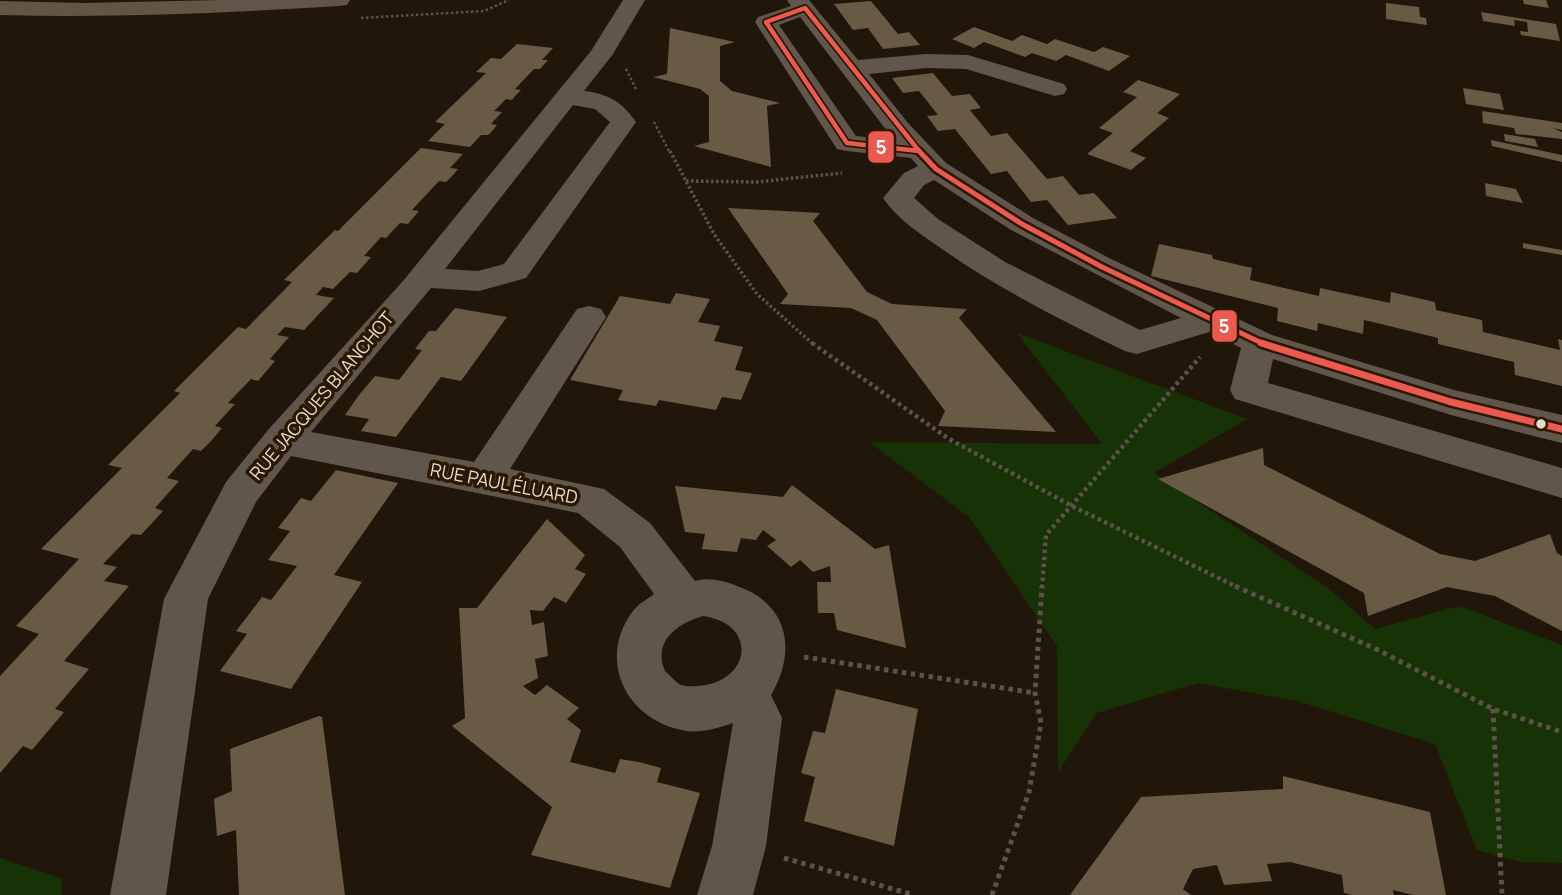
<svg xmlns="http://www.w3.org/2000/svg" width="1562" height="895" font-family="Manrope,sans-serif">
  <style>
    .green { fill: #173204 }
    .building { fill: #685a44 }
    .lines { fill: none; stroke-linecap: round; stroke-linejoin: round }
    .path-far3 { stroke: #5b5249; stroke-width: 2.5; stroke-dasharray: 2.5 2.5; stroke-linecap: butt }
    .path-far2 { stroke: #5b5249; stroke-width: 3.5; stroke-dasharray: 2.5 2.5; stroke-linecap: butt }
    .path-far1 { stroke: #5b5249; stroke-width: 4.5; stroke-dasharray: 3.5 3.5; stroke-linecap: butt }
    .path { stroke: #5b5249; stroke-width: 5; stroke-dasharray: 4.5 4.5; stroke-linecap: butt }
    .minor { fill: #60564c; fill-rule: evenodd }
    .major { fill: #615548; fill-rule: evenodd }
    .bus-1-far2-casing { stroke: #2a1900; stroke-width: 8 }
    .bus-1-far1-casing { stroke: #2a1900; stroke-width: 10 }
    .bus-1-casing { stroke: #2a1900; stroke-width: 12 }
    .bus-1-far2 { stroke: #eb5951; stroke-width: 4.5 }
    .bus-1-far1 { stroke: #eb5951; stroke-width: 5 }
    .bus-1 { stroke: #eb5951; stroke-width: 7 }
    .bus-dot { fill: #e8dccc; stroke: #2a1900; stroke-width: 2.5 }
    .labels { text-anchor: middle; stroke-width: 7; stroke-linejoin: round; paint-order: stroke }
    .street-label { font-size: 18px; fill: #e8dccc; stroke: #2a1900 }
    .line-badge { stroke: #2a1900; stroke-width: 2.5 }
    .badge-label { font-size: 19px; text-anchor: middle; font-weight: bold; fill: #fff }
  </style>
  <rect width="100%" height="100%" fill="#20170a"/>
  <g class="green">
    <path d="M1017 333 1247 419 1154 473 1328 588 1375 629 1459 606 1562 645V863L1521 862 1477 850 1435 744 1297 701 1198 683 1097 713 1058 772 1057 646 969 517 869 442 1102 444Z"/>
    <path d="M0 858 61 878 62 895H0Z"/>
  </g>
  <g class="building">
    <path d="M1523 0H1546L1549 8 1524 4Z"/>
    <path d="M871 1 898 34 909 32 920 45 883 49 868 28 853 30 834 4Z"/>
    <path d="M1386 3 1419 7 1420 17 1426 18 1427 25 1386 19Z"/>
    <path d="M1481 12 1556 24 1560 41 1521 35 1520 31 1528 32 1527 22 1514 20 1515 26 1483 21Z"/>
    <path d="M974 27 1012 41 1022 35 1047 44 1055 39 1094 52 1103 47 1130 56 1109 71 1066 55 1056 61 1032 53 1025 57 984 42 974 48 952 39Z"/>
    <path d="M670 28 735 42 720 46V81L732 91 780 103 767 106 771 167 694 146 709 142V96L700 89 653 77 667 74Z"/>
    <path d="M517 44 553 48 542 60H548L540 69H534L515 89 521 90 516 95 512 100 506 99 494 111 502 112 491 124 497 125 493 130 488 135H481L470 147 428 141 445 124 435 122 486 73 476 72 491 58 501 59Z"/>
    <path d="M933 73 952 96 970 94 981 108 970 110 991 136 1007 133 1047 179 1063 176 1079 195 1094 193 1117 218 1068 225 1047 200 1031 202 1007 171 991 174 955 129 938 131 927 116 938 115 919 91 903 93 892 78Z"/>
    <path d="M1138 80 1180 94 1157 113 1169 118 1130 151 1146 158 1131 170 1087 154 1113 133 1099 128 1137 97 1123 92Z"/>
    <path d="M1463 88 1500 94 1504 110 1466 104Z"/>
    <path d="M1482 111 1562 123V130L1553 128 1562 132V139L1516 134 1514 128 1483 123Z"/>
    <path d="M1504 134 1535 139 1538 147 1505 141Z"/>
    <path d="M1491 140 1562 155V162L1492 146Z"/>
    <path d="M421 148 463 154 450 168 458 169 452 176 446 182 439 181 412 210 419 211 408 224 400 223 386 238 381 237 364 256 371 257 357 273 350 272 333 289 323 287 316 295 334 298 304 330 285 327 277 335 289 337 270 359 275 361 258 381 251 379 228 403 235 404 215 426 222 428 211 441 201 451 193 449 167 478 179 481 155 508 163 511 141 535 132 534 103 564 117 567 104 581 129 586 64 661 89 669 55 709 64 712 32 750 23 746 0 773V676L39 634 16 626 79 559 41 549 122 468 108 465 180 393 174 391 238 327 246 329 292 282 284 280 335 230 338 231Z"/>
    <path d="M1485 183 1516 189 1523 203 1486 196Z"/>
    <path d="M728 208 820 213 813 221 867 292 892 304 967 309 959 318 1056 432 938 426 945 411 877 320 851 308 780 304 788 294Z"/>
    <path d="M1523 243 1562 250V255L1523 248Z"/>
    <path d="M1159 244 1212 255 1213 259 1252 268 1250 280 1319 296 1320 288 1390 303 1391 292 1435 302 1436 310 1482 320 1483 332 1560 350 1558 339 1562 340V386L1515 375 1514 362 1438 344V338L1377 323 1364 320 1363 334 1318 323 1317 331 1277 321 1278 308 1151 276Z"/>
    <path d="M676 293 710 299 698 322 720 326 714 341 743 347 735 370 752 373 741 400 722 397 716 410 659 400 656 406 618 400 623 390 570 380 620 296 670 304Z"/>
    <path d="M455 308 507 317 461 381 441 377 396 437 361 431 369 419 345 415 359 395 375 376 399 380 422 350 415 349 429 331H436Z"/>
    <path d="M1263 448 1264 465 1440 554 1475 561 1550 534 1557 553 1562 556V631L1495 596 1447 587 1368 616 1364 593 1158 479Z"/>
    <path d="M336 470 398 483 334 575 362 582 291 689 220 671 247 634 236 631 250 613 262 597 271 600 297 566 268 560 290 531 278 528 301 498 311 501Z"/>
    <path d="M792 485 875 549 889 545 906 648 837 630 834 613H818L817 582H831L830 566 813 572 800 560 791 567 767 546 776 540 763 530 756 540 741 538 737 552 702 549 705 534 685 532 675 486 783 497Z"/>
    <path d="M547 519 585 555 575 569 586 574 566 603 554 597 543 611 530 610 532 625 544 622 548 656 535 659 538 678 523 686 535 695 547 685 579 708 567 719 581 730 570 762 615 773 620 759 639 762 661 768 657 782 700 793 670 888 531 855 552 807 452 726 465 718 459 608H477Z"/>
    <path d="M836 689 918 709 894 846 804 821 815 777 801 773 813 731 825 733Z"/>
    <path d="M319 716 322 717 345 895H239L236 830 217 836 214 799 232 791 230 749Z"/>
    <path d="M1283 776 1430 812 1446 895H1413L1393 890 1394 895H1352L1344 893 1342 875 1290 862 1267 864 1272 881 1249 883 1224 885 1217 865 1193 869 1183 889 1191 895H1070L1141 797 1283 789Z"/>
  </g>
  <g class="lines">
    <g class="path-far3">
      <path d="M361 18 484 11 509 0"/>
      <path d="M626 69 636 89"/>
      <path d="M654 122 670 153"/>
    </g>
    <g class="path-far2">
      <path d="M670 151 714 234 757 294 814 345"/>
      <path d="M686 181 756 182 842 173"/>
    </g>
    <g class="path-far1">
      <path d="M812 343 949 439 1072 506 1239 588"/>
      <path d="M1042 588 1046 535 1200 357"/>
    </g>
    <g class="path">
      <path d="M1235 586 1376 649 1493 709 1562 732"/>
      <path d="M804 657 1035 693"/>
      <path d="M1493 709 1502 895"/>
      <path d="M784 858 914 895"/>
      <path d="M992 895 1029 792 1041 723 1035 693 1042 586"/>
    </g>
    <g class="minor">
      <path d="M623 0H645L613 54 584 91C609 94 622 102 636 122L526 278 479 291 431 288 311 432 474 462 577 309 589 306 601 309 606 317 510 469 604 489 650 523 695 581C709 577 724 581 737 586 789 604 797 651 771 695L782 718 766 846 753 895H697L712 846 733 723C719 728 701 733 686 731 626 721 596 660 633 611 638 604 648 599 654 594L620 547 578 513 291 456 256 502 208 599 166 895H110L164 599 226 482 268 430 403 281 591 51ZM573 105 595 109 610 122 504 264 478 271 445 269ZM703 616C760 624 750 683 698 686 692 686 687 687 681 685 675 682 670 675 665 671 652 641 678 623 703 616Z"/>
      <path d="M787 0H809L858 60 926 54 968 55 1064 84 1067 89 1064 94 1055 96 966 69 926 68 869 74 908 123 946 163 1033 218 1113 260 1272 335 1454 390 1562 415V443L1451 415 1273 359 1268 383 1562 468V498L1235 399 1230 390 1241 348 1209 332 1137 354 1125 351C1063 321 1001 290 945 251 922 235 899 221 883 198L904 173 918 166 911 158 847 151 837 149 833 143 755 22 758 17 791 6ZM800 17 890 135 895 140 856 136 779 25ZM934 180 1011 230 1181 318 1140 330 1005 262 938 219 914 198 924 185Z"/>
    </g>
    <path class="major" d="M220 0H350L347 5 339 6C226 13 113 18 0 15V1L85 3Z"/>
    <defs>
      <path id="bus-1-far2" d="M805 8 919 151 847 143 766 22Z"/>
      <path id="bus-1-far1" d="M919 151 936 169 1022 224 1102 267 1266 345"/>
      <path id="bus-1" d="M1261 343 1451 402 1562 429"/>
    </defs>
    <use href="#bus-1-far2" class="bus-1-far2-casing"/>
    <use href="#bus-1-far1" class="bus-1-far1-casing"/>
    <use href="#bus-1" class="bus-1-casing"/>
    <use href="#bus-1-far2" class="bus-1-far2"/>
    <use href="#bus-1-far1" class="bus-1-far1"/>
    <use href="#bus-1" class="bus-1"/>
  </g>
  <circle class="bus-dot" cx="1541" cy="424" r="6"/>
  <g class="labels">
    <g class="street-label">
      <text transform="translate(322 396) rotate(-50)" y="6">RUE JACQUES BLANCHOT</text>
      <text transform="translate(504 484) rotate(11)" y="6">RUE PAUL ÉLUARD</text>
    </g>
  </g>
  <g class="line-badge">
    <rect x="867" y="130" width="28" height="34" rx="7" fill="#eb5951"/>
    <rect x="1211" y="309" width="27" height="34" rx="7" fill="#eb5951"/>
  </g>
  <g class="badge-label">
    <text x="881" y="154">5</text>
    <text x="1224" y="333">5</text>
  </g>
</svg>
